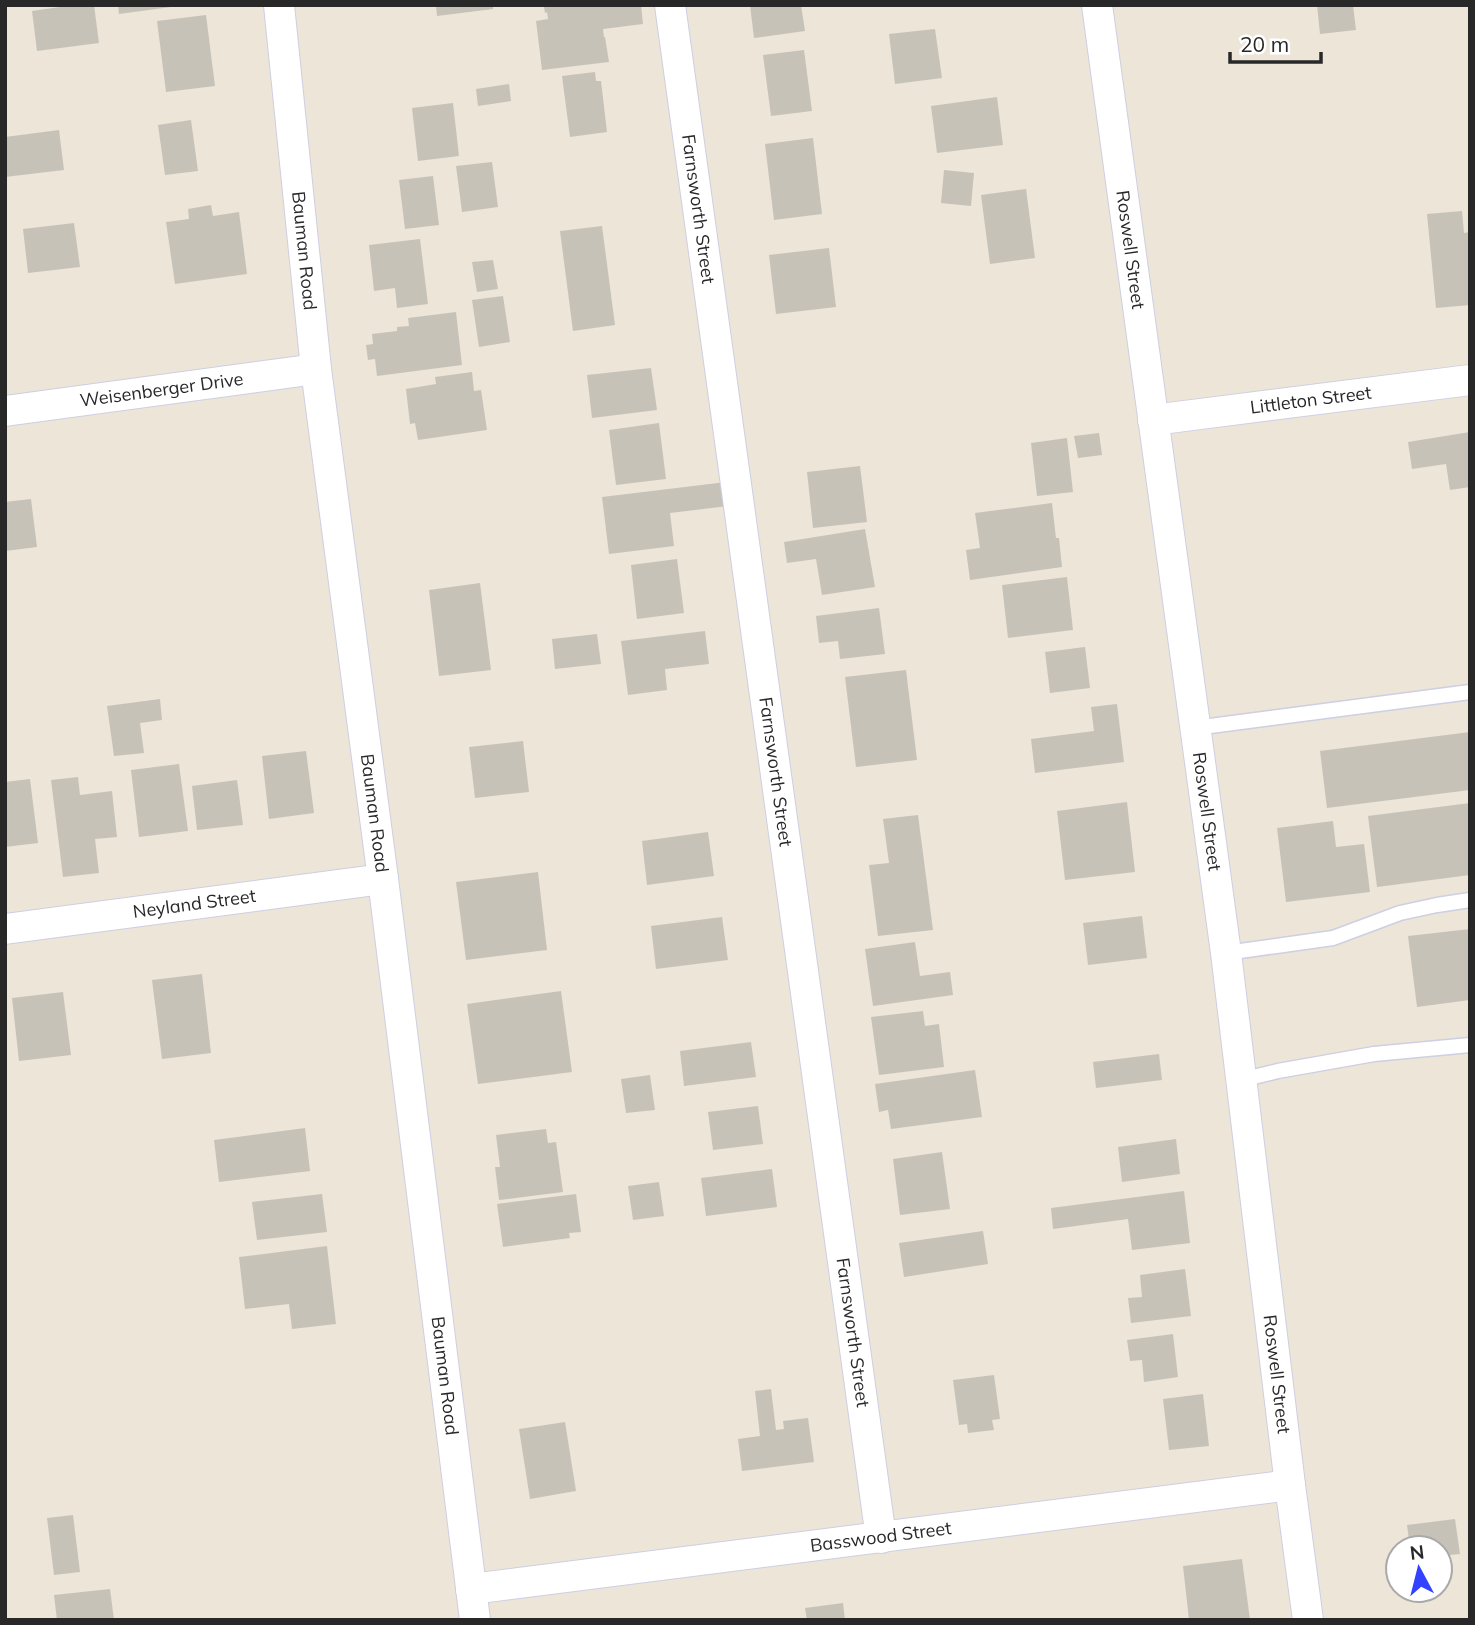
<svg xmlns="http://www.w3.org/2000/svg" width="1475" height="1625" font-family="Mulish,sans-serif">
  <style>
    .building { fill: #c7c2b8 }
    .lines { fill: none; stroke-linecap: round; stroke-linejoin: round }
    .lane-casing { stroke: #cdcfe3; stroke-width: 17 }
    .street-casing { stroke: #cdcfe3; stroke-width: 32 }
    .lane { stroke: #fff; stroke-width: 14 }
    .street { stroke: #fff; stroke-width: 30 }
    .labels { text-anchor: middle; stroke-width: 7; stroke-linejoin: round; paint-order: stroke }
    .street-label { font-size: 18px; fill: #282828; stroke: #fff }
  </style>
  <rect width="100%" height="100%" fill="#ece5d8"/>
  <g class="building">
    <path d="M74 5H94L99 43 37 51 32 11Z"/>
    <path d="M118 5H171V7L119 14Z"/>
    <path d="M436 5H493V9L437 16Z"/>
    <path d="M556 5H641L643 24 603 29 604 37H605L609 62 542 70 536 21 548 19 547 12 545 13 544 7Z"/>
    <path d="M750 5H801L805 31 754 38Z"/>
    <path d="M1317 5H1353L1356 30 1320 34Z"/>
    <path d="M206 15 215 86 166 92 157 21Z"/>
    <path d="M935 29 942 78 895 84 889 34Z"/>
    <path d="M804 50 812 111 771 116 763 55Z"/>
    <path d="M595 72 596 81H601L607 132 570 137 562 76Z"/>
    <path d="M509 84 511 101 478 106 476 89Z"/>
    <path d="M997 97 1003 145 937 153 931 106Z"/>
    <path d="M453 103 459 156 418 161 412 108Z"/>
    <path d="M191 120 198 171 165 175 158 125Z"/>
    <path d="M59 130 64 170 5 177V137Z"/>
    <path d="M813 138 822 214 774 220 765 144Z"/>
    <path d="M492 162 498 207 462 212 456 166Z"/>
    <path d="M944 170 974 173 971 206 941 203Z"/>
    <path d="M433 176 439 225 405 229 399 180Z"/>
    <path d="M1026 189 1035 258 990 264 981 195Z"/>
    <path d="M211 205 213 216 239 212 247 274 175 284 166 222 189 219 188 209Z"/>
    <path d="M1462 211 1464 233 1470 232V305L1436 308 1427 214Z"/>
    <path d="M74 223 80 267 28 273 23 229Z"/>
    <path d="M602 226 615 325 573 331 560 231Z"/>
    <path d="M420 239 428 304 397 308 395 288 374 291 369 245Z"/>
    <path d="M829 248 836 307 776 314 769 255Z"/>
    <path d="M493 260 498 289 477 292 472 262Z"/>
    <path d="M503 296 510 342 479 347 472 300Z"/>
    <path d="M456 312 462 365 377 376 375 359 368 360 366 345 373 344 372 334 397 331V327L409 326 408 318Z"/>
    <path d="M651 368 657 410 592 418 587 375Z"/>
    <path d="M472 372 474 391 481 390 487 430 418 440 415 423 410 424 406 389 436 384 435 377Z"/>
    <path d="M659 423 666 479 616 485 609 430Z"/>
    <path d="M1470 432V487L1450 490 1446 464 1412 469 1408 442Z"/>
    <path d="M1099 433 1102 455 1078 458 1074 436Z"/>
    <path d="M1067 438 1073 492 1037 496 1031 443Z"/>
    <path d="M860 466 867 522 813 528 807 472Z"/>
    <path d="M726 482 728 506 670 513 674 546 609 554 602 497Z"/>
    <path d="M31 499 37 547 5 551V502Z"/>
    <path d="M1052 503 1056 538H1059L1062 567 970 580 966 550 980 548 975 513Z"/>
    <path d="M865 529 875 587 822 595 816 559 787 563 784 542Z"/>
    <path d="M677 559 684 613 637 619 631 565Z"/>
    <path d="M1067 577 1073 630 1008 638 1002 585Z"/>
    <path d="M480 583 491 670 439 676 429 590Z"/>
    <path d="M879 608 885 654 840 659 838 641 819 643 816 616Z"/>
    <path d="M705 631 709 664 665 669 667 690 628 695 621 641Z"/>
    <path d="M597 634 601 664 555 669 552 639Z"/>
    <path d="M1085 647 1090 688 1050 693 1045 652Z"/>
    <path d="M906 670 917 760 856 767 845 677Z"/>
    <path d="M160 699 162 720 140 723 144 753 114 756 107 706Z"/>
    <path d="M1117 704 1124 762 1035 773 1031 739 1094 731 1091 707Z"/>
    <path d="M1470 732V790L1327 808 1320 751Z"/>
    <path d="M523 741 529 792 475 798 469 747Z"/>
    <path d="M306 751 314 813 269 819 262 756Z"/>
    <path d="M179 764 188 831 139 837 131 770Z"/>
    <path d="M78 777 80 795 112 791 117 837 95 839 99 873 63 877 51 780Z"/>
    <path d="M30 779 38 843 5 847V782Z"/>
    <path d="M237 780 243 825 197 830 192 786Z"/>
    <path d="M1127 802 1135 872 1065 880 1057 811Z"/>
    <path d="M1470 803V875L1377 887 1368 816Z"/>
    <path d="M918 815 933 930 878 936 869 865 889 863 883 819Z"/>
    <path d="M1333 821 1336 847 1364 844 1370 892 1286 902 1277 828Z"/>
    <path d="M708 832 714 876 647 885 642 841Z"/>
    <path d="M538 872 547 950 466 960 456 882Z"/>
    <path d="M1142 916 1147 958 1088 965 1083 923Z"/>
    <path d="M722 917 728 960 656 969 651 926Z"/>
    <path d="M1470 929V1000L1417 1007 1408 936Z"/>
    <path d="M915 942 920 976 950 972 953 995 873 1006 865 949Z"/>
    <path d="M202 974 211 1053 162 1059 152 980Z"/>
    <path d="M561 991 572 1072 478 1084 467 1004Z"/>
    <path d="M63 992 71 1055 19 1061 12 998Z"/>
    <path d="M923 1011 925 1026 939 1024 944 1067 879 1075 871 1017Z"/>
    <path d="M751 1042 756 1077 684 1086 680 1051Z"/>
    <path d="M1159 1054 1162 1080 1096 1088 1093 1062Z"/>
    <path d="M975 1070 982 1117 891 1129 888 1110 879 1112 875 1084Z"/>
    <path d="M650 1075 655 1110 626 1113 621 1079Z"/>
    <path d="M758 1106 763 1144 713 1150 708 1112Z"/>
    <path d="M305 1128 310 1171 219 1182 214 1140Z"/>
    <path d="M546 1129 548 1143 556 1142 563 1192 499 1200 495 1167H500L496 1135Z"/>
    <path d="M1176 1139 1180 1174 1122 1182 1118 1147Z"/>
    <path d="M942 1152 950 1209 900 1215 893 1159Z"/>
    <path d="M772 1169 777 1207 706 1216 701 1178Z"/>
    <path d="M659 1182 664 1216 633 1220 628 1186Z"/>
    <path d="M1184 1191 1190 1243 1132 1250 1128 1219 1053 1229 1051 1208Z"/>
    <path d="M322 1194 327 1232 257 1240 252 1202Z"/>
    <path d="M576 1194 581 1232 569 1233 570 1238 503 1247 497 1204Z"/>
    <path d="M983 1231 988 1264 904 1277 899 1243Z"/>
    <path d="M327 1246 336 1324 292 1329 289 1304 245 1309 239 1257Z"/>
    <path d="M1185 1269 1191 1316 1131 1323 1128 1298 1142 1297 1140 1275Z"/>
    <path d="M1173 1334 1178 1377 1144 1382 1142 1360 1130 1361 1127 1340Z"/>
    <path d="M994 1375 1000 1419 992 1420 994 1430 968 1433 967 1424 959 1425 953 1380Z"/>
    <path d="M771 1389 776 1430 784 1429 783 1421 808 1418 814 1462 742 1471 738 1439 760 1436 755 1391Z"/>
    <path d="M1203 1394 1209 1446 1169 1450 1163 1399Z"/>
    <path d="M565 1422 576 1491 530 1499 519 1429Z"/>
    <path d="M73 1515 80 1572 54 1575 47 1518Z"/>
    <path d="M1455 1519 1460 1554 1440 1556V1548H1410L1407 1525Z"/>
    <path d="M1242 1559 1250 1620H1189L1183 1566Z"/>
    <path d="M110 1589 114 1620H57L54 1595Z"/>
    <path d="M843 1603 845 1620H807L805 1608Z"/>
  </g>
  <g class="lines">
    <defs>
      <g id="lane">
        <path d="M1195 728 1470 692"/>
        <path d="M1226 953 1333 938 1400 913 1437 905 1470 900"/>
        <path d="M1241 1080 1278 1071 1374 1054 1470 1045"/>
      </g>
      <g id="street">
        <path id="s1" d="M279 5 316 369 383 879 475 1620"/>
        <path id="s2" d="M670 5 881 1538"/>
        <path id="s3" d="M1097 5 1226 953 1290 1485 1308 1620"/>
        <path id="s4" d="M5 411 316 369"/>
        <path id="s5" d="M1153 420 1470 380"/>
        <path id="s6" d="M5 929 383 879"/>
        <path id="s7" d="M471 1589 1290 1485"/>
      </g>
    </defs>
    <use href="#lane" class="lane-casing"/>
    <use href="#street" class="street-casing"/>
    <use href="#lane" class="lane"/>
    <use href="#street" class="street"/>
  </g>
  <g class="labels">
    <g class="street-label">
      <text dy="6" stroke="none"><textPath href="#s2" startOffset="206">Farnsworth Street</textPath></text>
      <text dy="6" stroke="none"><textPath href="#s1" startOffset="247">Bauman Road</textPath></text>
      <text dy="6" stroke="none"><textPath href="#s3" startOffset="247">Roswell Street</textPath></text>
      <text dy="6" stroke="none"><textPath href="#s4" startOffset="158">Weisenberger Drive</textPath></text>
      <text dy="6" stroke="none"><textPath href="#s5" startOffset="159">Littleton Street</textPath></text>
      <text dy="6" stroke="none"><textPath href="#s2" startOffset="774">Farnsworth Street</textPath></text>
      <text dy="6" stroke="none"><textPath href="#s3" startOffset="814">Roswell Street</textPath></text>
      <text dy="6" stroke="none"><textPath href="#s1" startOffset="814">Bauman Road</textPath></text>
      <text dy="6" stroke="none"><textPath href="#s6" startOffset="191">Neyland Street</textPath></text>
      <text dy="6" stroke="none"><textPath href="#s2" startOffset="1340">Farnsworth Street</textPath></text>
      <text dy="6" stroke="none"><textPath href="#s1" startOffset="1381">Bauman Road</textPath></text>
      <text dy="6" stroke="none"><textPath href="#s3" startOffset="1381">Roswell Street</textPath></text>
      <text dy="6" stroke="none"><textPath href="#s7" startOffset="413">Basswood Street</textPath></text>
    </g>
  </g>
  <rect width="1475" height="1625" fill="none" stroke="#282828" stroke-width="14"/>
  <g transform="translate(1419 1569) rotate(353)"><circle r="33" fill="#ffffff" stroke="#a9a9a9" stroke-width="2"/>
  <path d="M0-5L12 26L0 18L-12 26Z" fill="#3242ff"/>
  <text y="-10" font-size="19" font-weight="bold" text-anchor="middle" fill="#282828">N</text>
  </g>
  <path d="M1230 52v10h91v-10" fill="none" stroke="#282828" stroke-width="3.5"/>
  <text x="1240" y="52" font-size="21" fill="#282828" stroke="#ffffff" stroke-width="5" paint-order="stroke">20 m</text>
</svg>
